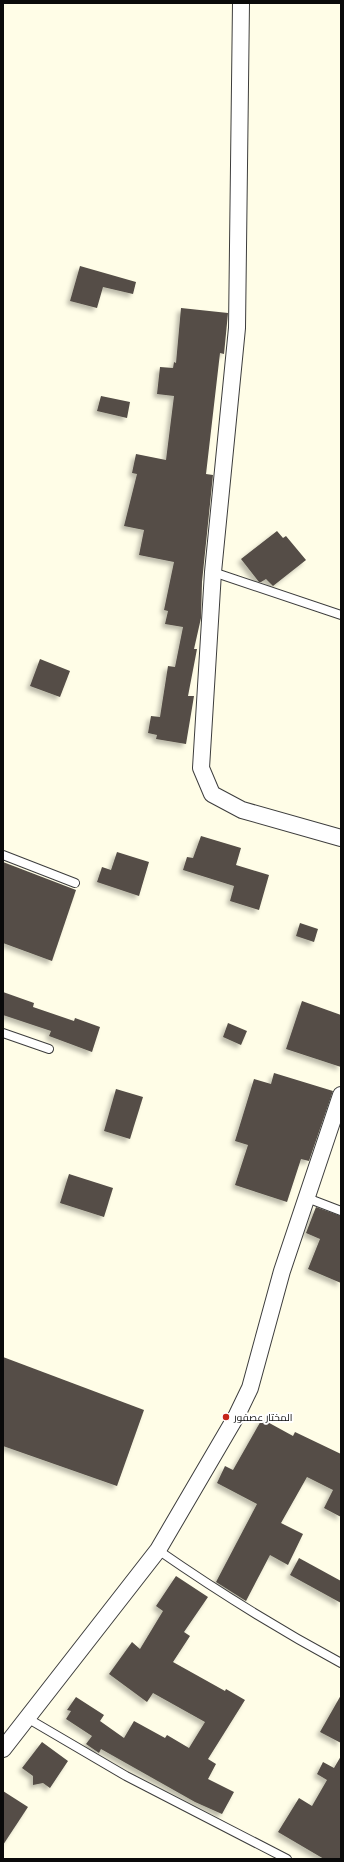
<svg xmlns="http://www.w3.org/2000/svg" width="344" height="1862" font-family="'PT Serif',Cairo,serif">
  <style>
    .building { fill: #544d46; filter: url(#shadow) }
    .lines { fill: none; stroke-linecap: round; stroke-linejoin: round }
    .service-casing { stroke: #3d3d3d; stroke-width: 10 }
    .minor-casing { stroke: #3d3d3d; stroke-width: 18 }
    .service { stroke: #fff; stroke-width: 8 }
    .minor { stroke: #fff; stroke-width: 16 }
    .poi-dot { fill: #c52418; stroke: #fff; stroke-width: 1.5 }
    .labels { text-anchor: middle; stroke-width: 4; stroke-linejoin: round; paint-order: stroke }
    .poi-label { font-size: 10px; fill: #0a0a0a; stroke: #fff; text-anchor: start }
  </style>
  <defs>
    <filter id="shadow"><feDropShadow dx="-3.5" dy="3.5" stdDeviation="2" flood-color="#0004"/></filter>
  </defs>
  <rect width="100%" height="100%" fill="#fffde7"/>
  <g class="building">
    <path d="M80 266 136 282 133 294 103 287 97 308 70 301Z"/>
    <path d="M181 308 228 313 224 354 220 353 206 474 213 475 202 582 201 618 194 649H197L188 696H194L186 744 156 739 157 735 148 733 151 716 160 717 168 666 175 667 183 627 165 624 168 611 164 610 174 562 139 555 144 530 124 526 137 474 132 473 136 454 166 460 174 396 157 394 160 367 173 368 174 362 176 363Z"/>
    <path d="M101 396 130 402 127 418 97 411Z"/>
    <path d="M277 531 283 538 286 536 306 560 273 586 266 579 261 582H259L241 559Z"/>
    <path d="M40 659 70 671 60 697 30 686Z"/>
    <path d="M201 836 241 848 236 865 269 875 259 910 230 901 234 886 183 870 187 857 193 858Z"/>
    <path d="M117 852 149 862 139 896 97 882 102 867 111 870Z"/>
    <path d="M3 862 76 890 52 961 3 943Z"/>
    <path d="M300 923 318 929 314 942 296 936Z"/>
    <path d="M3 992 34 1003 33 1007 74 1021 75 1018 100 1027 92 1052 49 1036 51 1031 3 1015Z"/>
    <path d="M302 1001 341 1015V1067L286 1049Z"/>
    <path d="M228 1023 247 1031 241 1045 223 1037Z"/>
    <path d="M274 1073 333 1091 309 1161 301 1159 287 1202 235 1185 248 1145 235 1141 254 1079 271 1084Z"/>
    <path d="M116 1089 143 1097 130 1139 104 1131Z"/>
    <path d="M69 1174 113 1188 104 1217 60 1203Z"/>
    <path d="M316 1207 341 1216V1283L308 1269 320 1239 306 1233Z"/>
    <path d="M3 1357 144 1410 117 1486 3 1446Z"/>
    <path d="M262 1419 293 1436 295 1432 341 1454V1517L324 1508 333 1490 307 1477 281 1523 303 1534 288 1565 270 1555 246 1601 216 1582 257 1504 217 1483 225 1466 233 1470Z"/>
    <path d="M299 1558 341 1581V1603L290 1575Z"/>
    <path d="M176 1576 208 1597 184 1632 190 1636 173 1662 225 1691 226 1689 245 1700 208 1759 216 1764 208 1779 234 1792 222 1814 195 1802 101 1749 99 1753 86 1744 92 1736 66 1719 71 1711 67 1710 76 1697 104 1715 100 1721 124 1738 134 1721 165 1738 167 1735 189 1748 205 1722 153 1693 147 1702 109 1674 132 1642 140 1649 163 1611 156 1606Z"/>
    <path d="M341 1695V1743L320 1732Z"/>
    <path d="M42 1742 68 1761 50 1788 43 1783 33 1785V1776L22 1768Z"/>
    <path d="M341 1756V1859H324L278 1832 299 1798 312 1806 327 1780 317 1774 323 1762 334 1768Z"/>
    <path d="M3 1791 28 1807 3 1845Z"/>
  </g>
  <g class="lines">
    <defs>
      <g id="service">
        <path d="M213 572 341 615"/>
        <path d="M3 855 75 883"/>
        <path d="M3 1033 49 1049"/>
        <path d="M307 1198 341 1211"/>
        <path d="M158 1550C217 1591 278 1629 341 1663"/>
        <path d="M27 1718 126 1776 287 1859"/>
      </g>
      <g id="minor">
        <path d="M241 3 237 328 213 572 201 768 212 794 242 810 341 838"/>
        <path d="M3 1749 158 1550 237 1415 250 1388 282 1271 341 1095"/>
      </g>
    </defs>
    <use href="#service" class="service-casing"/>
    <use href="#minor" class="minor-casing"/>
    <use href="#service" class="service"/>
    <use href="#minor" class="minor"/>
  </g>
  <circle class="poi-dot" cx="226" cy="1417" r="4"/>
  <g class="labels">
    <g class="poi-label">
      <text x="234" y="1421">المختار عصفور</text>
    </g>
  </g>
  <rect width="344" height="1862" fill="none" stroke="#0a0a0a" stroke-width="8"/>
</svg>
